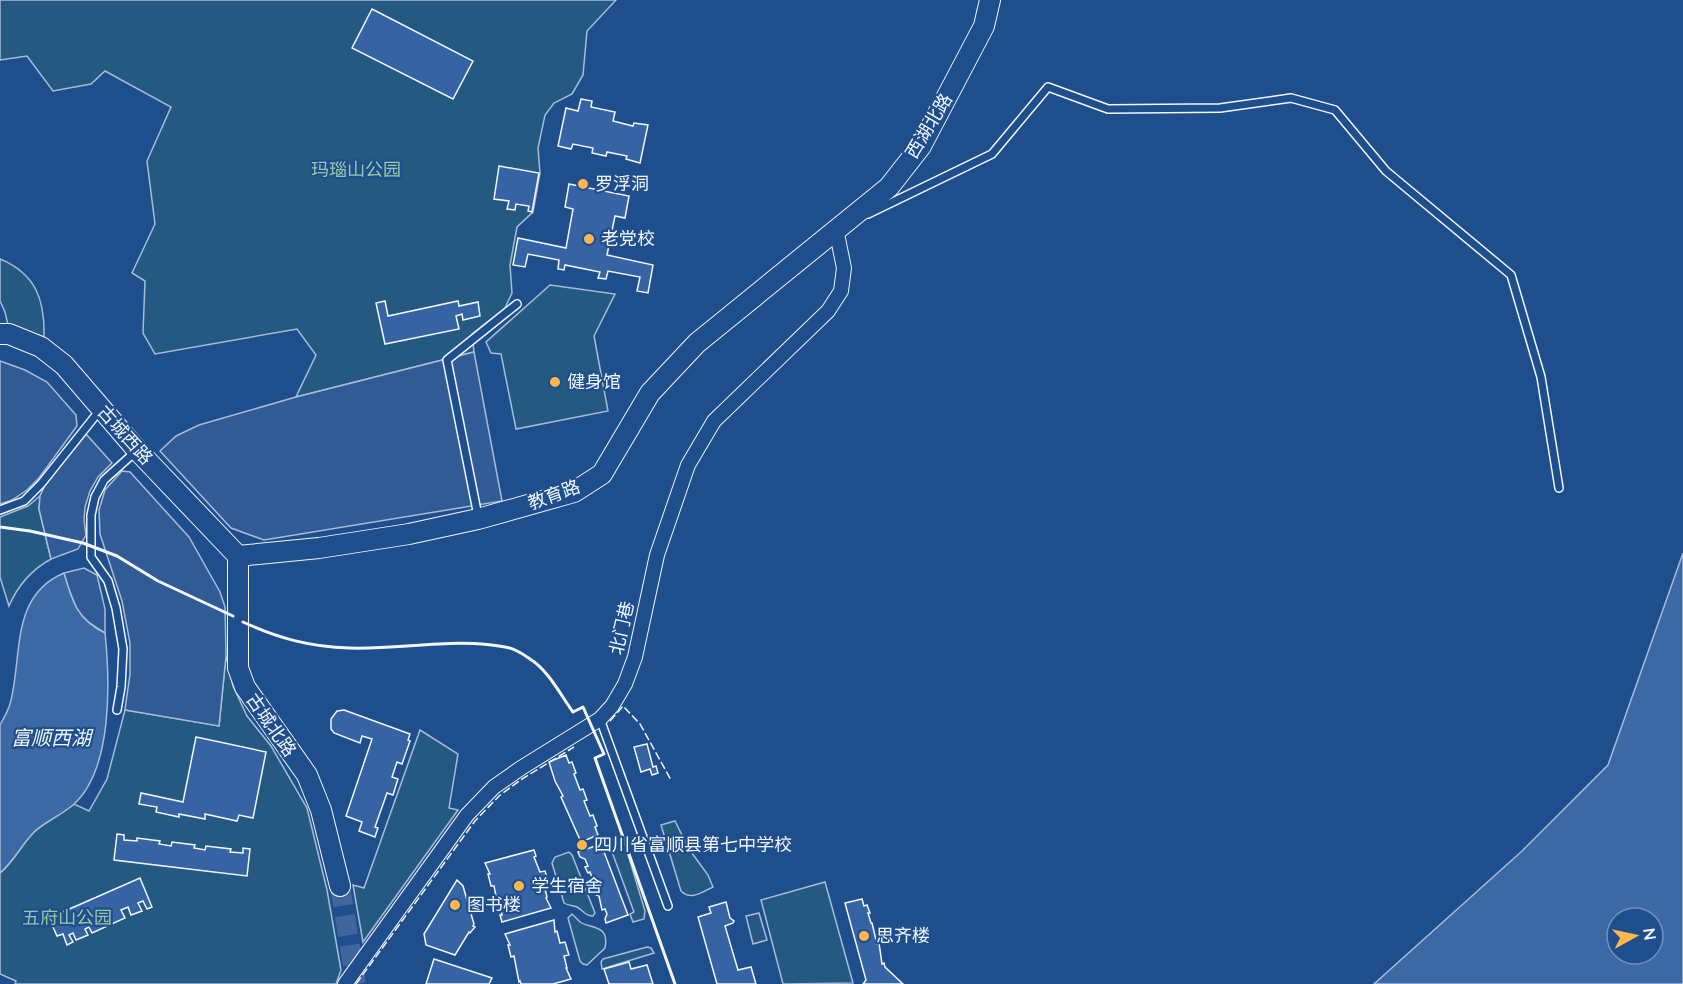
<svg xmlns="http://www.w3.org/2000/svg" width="1683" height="984" font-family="Lato,'Noto Sans SC',sans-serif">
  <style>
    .green { fill: #245a82; stroke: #a8bbd7; stroke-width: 1.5 }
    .parking { fill: #305b95; stroke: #a8bbd7; stroke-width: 1.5 }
    .water { fill: #3b69a3; stroke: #a8bbd7; stroke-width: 1.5; fill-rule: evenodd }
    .building { fill: #3563a3; stroke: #f2f6ff; stroke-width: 1.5 }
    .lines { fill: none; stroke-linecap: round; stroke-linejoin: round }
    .secondary-tunnel { stroke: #3f679d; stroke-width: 20; stroke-dasharray: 20 10; stroke-linecap: butt }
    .lane-casing { stroke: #f2f6ff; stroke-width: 10 }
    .street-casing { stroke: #f2f6ff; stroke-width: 16 }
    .secondary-casing { stroke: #f2f6ff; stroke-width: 22 }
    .lane { stroke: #1f4e8c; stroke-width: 7 }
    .street { stroke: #1f4e8c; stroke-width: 14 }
    .secondary { stroke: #1f4e8c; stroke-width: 20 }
    .fence { stroke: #f2f6ff; stroke-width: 1.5; stroke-dasharray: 8 3; stroke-linecap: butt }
    .wall { stroke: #f2f6ff; stroke-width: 3 }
    .poi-dot { fill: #ffb74d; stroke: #1f4e8c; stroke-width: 2 }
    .labels { text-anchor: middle; stroke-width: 4.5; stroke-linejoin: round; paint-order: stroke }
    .street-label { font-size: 18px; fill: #f2f6ff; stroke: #1f4e8c }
    .park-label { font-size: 18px; fill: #97c8a6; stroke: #1f4e8c }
    .poi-label { font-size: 18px; fill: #f2f6ff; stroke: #1f4e8c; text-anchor: start }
    .water-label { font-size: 20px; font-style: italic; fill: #f2f6ff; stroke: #1f4e8c }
  </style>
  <rect width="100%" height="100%" fill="#1f4e8c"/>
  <g class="green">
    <path d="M0 0H616L587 31 583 75 572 94 554 103 545 115 538 148 540 173 533 212 517 227 510 265 512 293 505 308 472 334 474 352 296 397 316 355 297 329 155 354 143 333 145 281 132 273 155 224 147 161 171 107 105 71 91 84 53 91 27 56 0 60Z"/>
    <path d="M0 259C36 274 45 300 44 337L8 325 5 312 0 301Z"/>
    <path d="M550 285 615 294 594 336 608 411 516 429 501 354 491 353 486 342Z"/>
    <path d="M40 496 39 509 51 559C31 570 18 585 9 606L0 577V517L28 506Z"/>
    <path d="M226 656 233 686 247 716 271 746 307 808 327 890 341 970 336 984H15L16 981 0 974V873C14 862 21 845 34 832 46 821 60 813 74 804L89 811 107 779 125 710 219 726Z"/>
    <path d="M420 730 458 754 449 808 458 810 363 942 353 885 364 888Z"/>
    <path d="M675 821 689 849 708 875 713 887C702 892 691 901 681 891L661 825Z"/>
    <path d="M621 836 623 838 645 911 644 919 633 922 630 914 634 912 608 841Z"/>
    <path d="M569 852 572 855 595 913 593 916C585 916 584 911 577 907 572 905 568 906 564 903L552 863 555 857Z"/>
    <path d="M825 882 853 983 783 984 761 900Z"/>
    <path d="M759 913 767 940 753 944 746 916Z"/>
    <path d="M572 914C575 917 577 919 580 922 590 929 610 924 605 948L587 965 583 964 580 961 568 918Z"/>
    <path d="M647 947 651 948 654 953 602 969 601 962 603 959Z"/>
  </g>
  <g class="parking">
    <path d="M474 352 502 501 264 540 231 528 160 451 176 436 199 425 296 397Z"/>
    <path d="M0 361 25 370 47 382 76 415 77 426 39 478 27 490 12 500 0 504Z"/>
    <path d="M86 434 112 463 98 477 90 491 85 507 84 520 86 535 78 549 51 559 39 509 40 496 45 485Z"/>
    <path d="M122 471 130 472 189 537 220 592 225 607 226 656 219 726 125 710 130 674V643L122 601 100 534 99 510 105 490Z"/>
    <path d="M84 568 97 575 105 609V633L87 621 78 612 68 587 64 573Z"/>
  </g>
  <g class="water">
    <path d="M1683 553V984H1374L1522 851 1608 765ZM1617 918H1653V954H1617Z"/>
    <path d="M64 573C72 602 78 620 105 633 110 681 113 770 73 805 61 815 47 821 35 831 22 844 14 861 0 873V725C4 718 8 711 10 704 23 658 9 596 64 573Z"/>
  </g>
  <g class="building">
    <path d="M372 9 473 61 453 99 352 48Z"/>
    <path d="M581 99 592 101 591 107 615 112 613 121 633 126 634 123 648 125 640 163 626 159 627 156 607 152 606 156 592 153 593 148 573 144 571 149 558 146 566 108 578 111Z"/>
    <path d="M499 166 539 173 532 212 528 211 529 206 516 204 515 210 507 209 509 201 494 199Z"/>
    <path d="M569 184 629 196 625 218 615 216 607 255 653 265 648 293 637 291 640 277 608 271 606 279 598 278 600 272 565 265 564 270 558 269 559 260 528 254 525 267 513 265 518 238 566 248 573 209 565 207Z"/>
    <path d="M385 301 388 316 458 301 459 306 478 302 480 316 463 320 462 314 456 316 459 329 385 344 376 303Z"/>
    <path d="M344 710 410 734 408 740 410 741 402 764 397 762 392 777 398 779 393 795 387 793 375 827 378 828 375 837 359 831 362 822 346 816 372 739 362 736 360 743 334 733 331 729V719L337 711Z"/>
    <path d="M196 737 266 752 253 818 239 815 237 821 205 814V819L179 814V817L156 812 157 807 139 804 141 793 183 802Z"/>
    <path d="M647 744 653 767 656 766 658 773 652 775 650 769 641 772 634 747Z"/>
    <path d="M566 755 569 763 572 762 576 773 574 774 580 790 583 789 587 800 584 801 590 816 593 815 597 826 595 827 598 835 581 842 561 797 563 796 555 781 549 762Z"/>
    <path d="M117 834 124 835V840L137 841V838L160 841 159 844 171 846 172 842 195 845 194 848 205 850 206 846 231 849 230 852 243 853V848L250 849 247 876 114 860Z"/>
    <path d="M601 844 628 915 606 923 605 919 607 914 605 909 602 910 599 896 594 894 591 885 593 880 590 872 588 873 585 867 588 866 585 859 580 857 578 852Z"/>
    <path d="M534 850 536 856 534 857 540 872 545 871 549 884 544 885 547 897 546 898 551 908 502 922 500 915H502L501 910 499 911 494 886H491L488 874H490L485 863Z"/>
    <path d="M140 878 152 907 147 909 143 901 138 903 142 911 131 915 128 907 121 910 125 918 92 933 89 927 85 929 88 935 76 940 73 933 69 935 73 942 67 945 63 934 57 936 49 918Z"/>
    <path d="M457 880 463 886 474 924 473 926 475 927 470 933 469 932 455 955 426 945 424 934Z"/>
    <path d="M862 899 864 906 867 905 870 913H868L871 923H872L877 944 879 943 882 964 884 963 885 967 903 984H863L866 980 845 903Z"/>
    <path d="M726 902 730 918 734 921 733 923 725 926 738 970 751 967 756 984H717L698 917 711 913 709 907Z"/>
    <path d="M554 920 555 932 557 931 560 943 565 942 569 955 564 956 567 968H566L571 979 553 984H521L520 981 519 982 514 956 511 957 508 945H510L505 934Z"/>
    <path d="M434 959 492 978 489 984H426Z"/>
    <path d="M629 962 631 969 647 965 653 984H609L604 969Z"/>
  </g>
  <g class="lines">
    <path class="secondary-tunnel" d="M340 886 356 984"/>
    <defs>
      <g id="lane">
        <path d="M868 214 992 154 1048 87 1108 109 1220 108 1291 98 1335 110 1386 171 1511 275 1541 377 1559 488"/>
        <path d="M0 510 24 501 41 484 100 410"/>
        <path d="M478 516 447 360 517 304"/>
        <path d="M117 710 121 687 123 649 116 608 108 581 91 557V515L95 497 104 480 135 452"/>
        <path d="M600 719 668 906"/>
      </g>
      <path id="street" d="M345 984 467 815 494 787 521 768 600 719 612 706 625 684 635 657 657 555 688 465 714 421 828 311 841 291 844 268 836 229"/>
      <g id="secondary">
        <path d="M0 334H9L41 347 64 365 137 450 238 556"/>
        <path d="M238 556 319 548 409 534 478 519 574 492 602 474 650 393 697 343 889 187 921 146 984 26 990 0"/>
        <path d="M238 556V668L245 687 307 775 321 810 340 886"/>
      </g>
    </defs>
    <use href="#lane" class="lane-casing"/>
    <use href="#street" class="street-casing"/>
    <use href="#secondary" class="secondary-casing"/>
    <use href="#lane" class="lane"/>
    <use href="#street" class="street"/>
    <use href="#secondary" class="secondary"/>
    <g class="fence">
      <path d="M610 721 623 706 640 724 671 780"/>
      <path d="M356 984 475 821 499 796 522 779 574 747"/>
    </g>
    <g class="wall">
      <path d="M0 527 30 531 83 543 117 556 158 581 233 616"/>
      <path d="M243 622C278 638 310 647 349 648 399 650 457 637 505 647 513 648 523 654 530 659 548 670 560 694 573 712L583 707 604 754 595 758 675 984"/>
    </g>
  </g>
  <g class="poi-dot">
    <circle cx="583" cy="184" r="6"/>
    <circle cx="589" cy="239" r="6"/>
    <circle cx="555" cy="382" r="6"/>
    <circle cx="582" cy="845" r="6"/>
    <circle cx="519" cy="886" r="6"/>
    <circle cx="455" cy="905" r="6"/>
    <circle cx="864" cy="936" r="6"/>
  </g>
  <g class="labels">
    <g class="street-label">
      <text transform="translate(929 126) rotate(-59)" y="6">西湖北路</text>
      <text transform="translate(125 435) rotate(48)" y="6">古城西路</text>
      <text transform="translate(554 495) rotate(-20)" y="6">教育路</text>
      <text transform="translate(622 628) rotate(-77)" y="6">北门巷</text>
      <text transform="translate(271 725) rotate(55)" y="6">古城北路</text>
    </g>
    <g class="park-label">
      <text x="356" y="176">玛瑙山公园</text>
      <text x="67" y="924">五府山公园</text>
    </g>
    <g class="poi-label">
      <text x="595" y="190">罗浮洞</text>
      <text x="601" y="245">老党校</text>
      <text x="567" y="388">健身馆</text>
      <text x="594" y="851">四川省富顺县第七中学校</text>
      <text x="531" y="892">学生宿舍</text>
      <text x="467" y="911">图书楼</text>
      <text x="876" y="942">思齐楼</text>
    </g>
    <g class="water-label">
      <text x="51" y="745">富顺西湖</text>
    </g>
  </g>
  <g transform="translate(1635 936) rotate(82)"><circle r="28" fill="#1f4e8c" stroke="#7391ba" stroke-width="1.5"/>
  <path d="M0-4.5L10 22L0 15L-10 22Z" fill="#ffb74d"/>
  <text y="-9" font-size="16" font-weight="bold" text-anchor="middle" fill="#f2f6ff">N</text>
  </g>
</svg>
